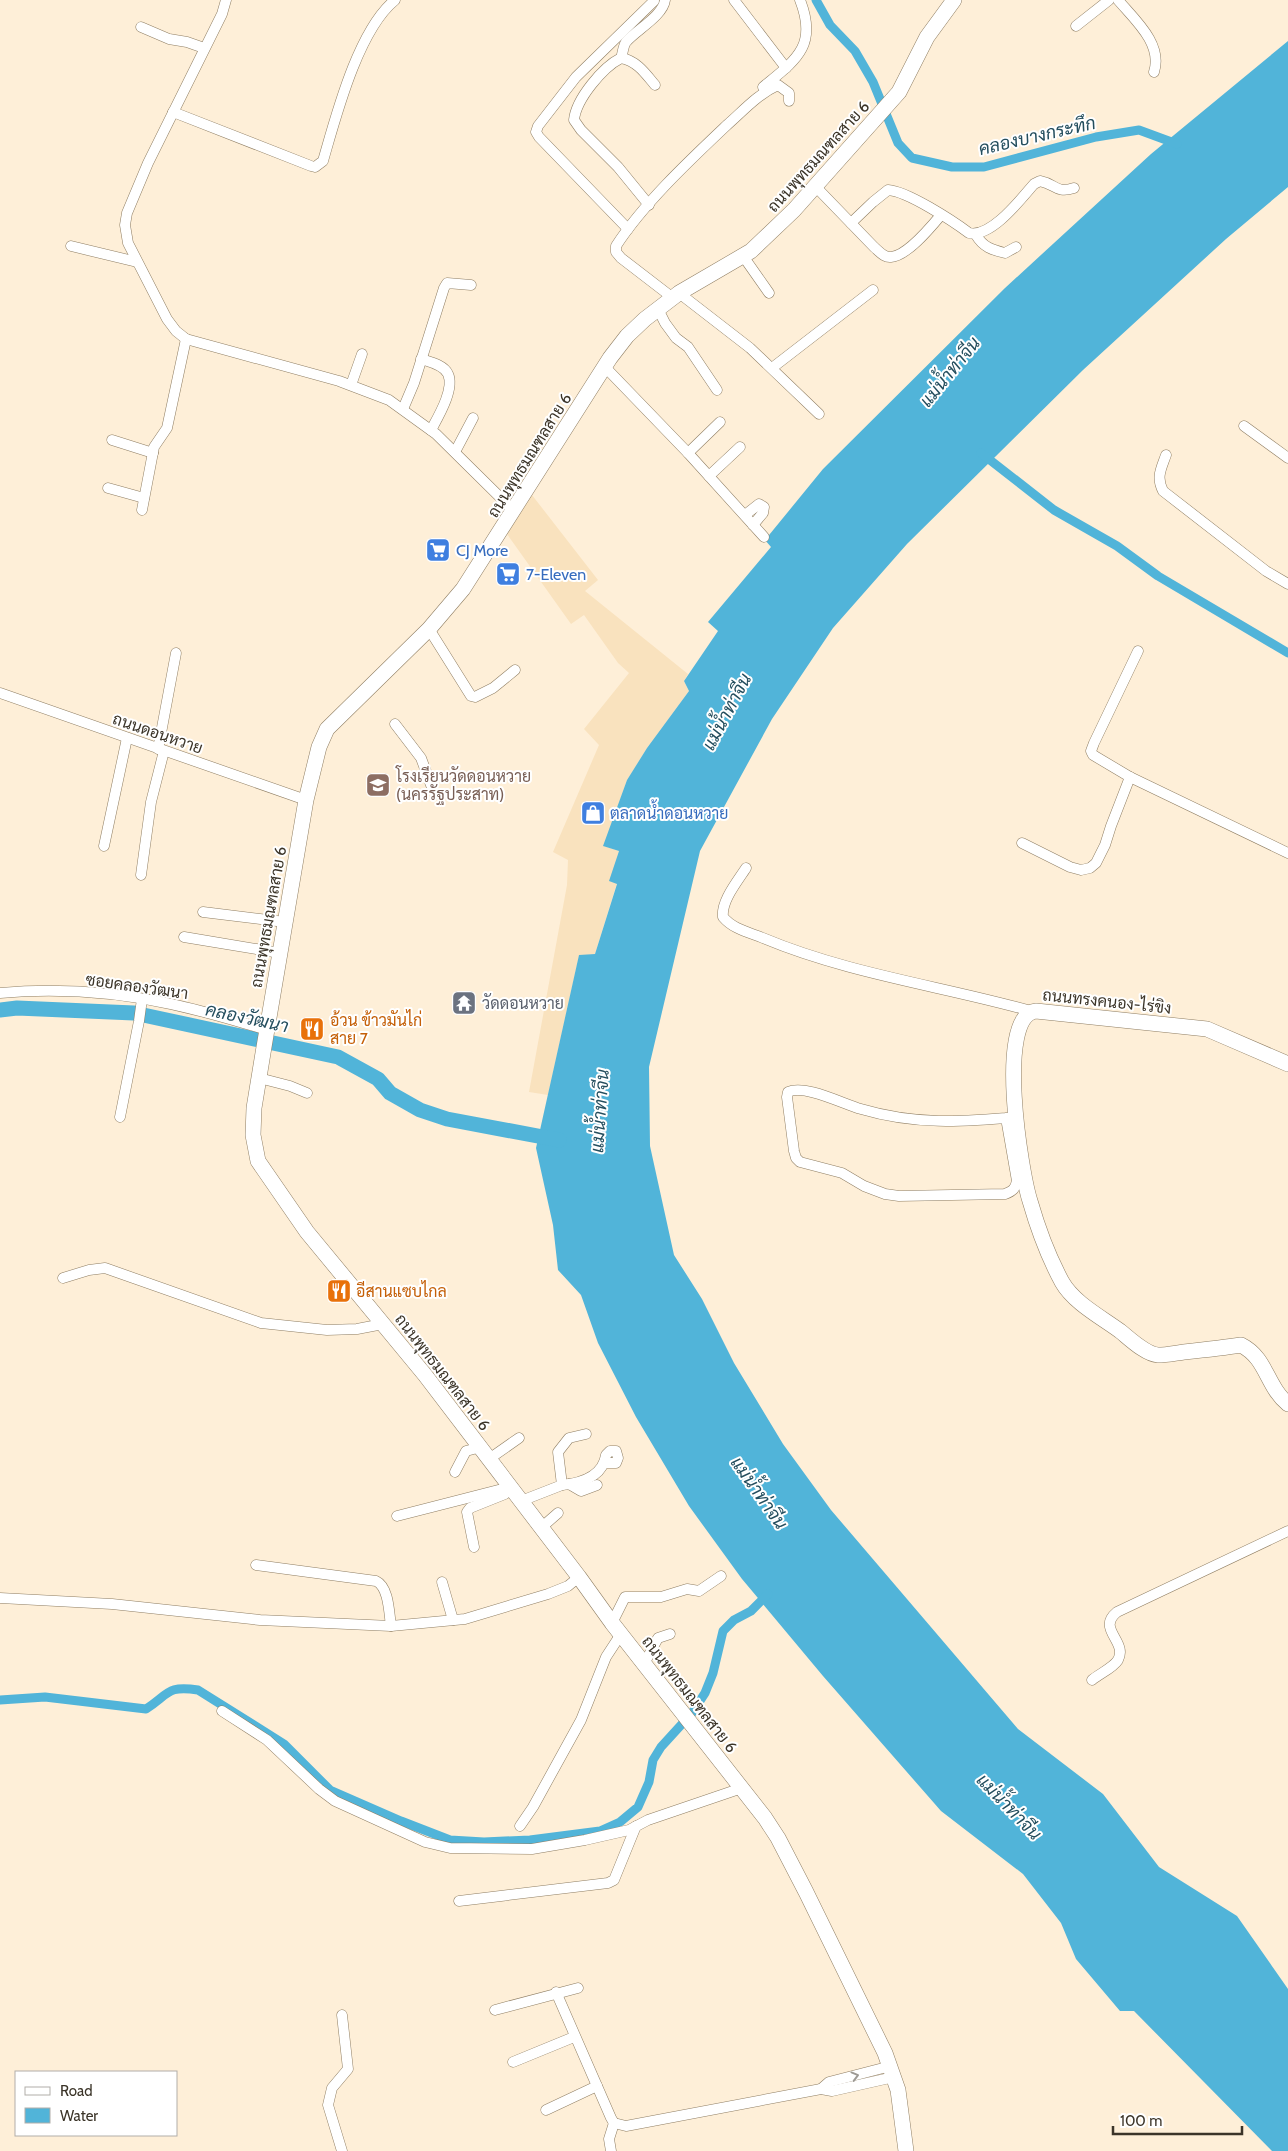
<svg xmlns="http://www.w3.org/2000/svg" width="1288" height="2151" font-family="Cabin,Sarabun,sans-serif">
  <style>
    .built { fill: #f9e2be }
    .water { fill: #51b4d9 }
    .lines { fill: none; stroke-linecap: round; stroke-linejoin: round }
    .canal { stroke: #51b4d9; stroke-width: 9 }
    .river { stroke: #51b4d9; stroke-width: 15 }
    .street-casing { stroke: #8f7e63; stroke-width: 11 }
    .secondary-casing { stroke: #8f7e63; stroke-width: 16 }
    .street { stroke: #fff; stroke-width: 10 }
    .secondary { stroke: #fff; stroke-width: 15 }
    .oneway { stroke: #9d9a94 }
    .labels { text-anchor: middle; stroke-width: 4; stroke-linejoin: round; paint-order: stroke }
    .street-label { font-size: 16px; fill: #3b3428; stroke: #fff }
    .shop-label { font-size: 16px; fill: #366cbe; stroke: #fff; text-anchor: start }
    .education-label { font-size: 16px; fill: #785e54; stroke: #fff; text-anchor: start }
    .worship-label { font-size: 16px; fill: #5b616d; stroke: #fff; text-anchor: start }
    .food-label { font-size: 16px; fill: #c56008; stroke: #fff; text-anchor: start }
    .water-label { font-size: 18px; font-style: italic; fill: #244e5e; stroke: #fff }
  </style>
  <rect width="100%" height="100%" fill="#feefd8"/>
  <path class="built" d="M532 495 598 580 585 591 688 674 684 681 689 691 647 748 627 780 604 846 619 851 610 881 617 883 595 954 579 956 548 1095 529 1092 567 885 568 860 553 852 599 745 584 729 629 673 618 663 584 615 571 624 507 534Z"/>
  <path class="water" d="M1288 41V187L1226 239 1083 370 907 544 833 628 772 719 700 851 649 1067 650 1146 674 1255 702 1299 734 1363 783 1444 831 1510 1018 1729 1103 1794 1159 1867 1237 1916 1288 1989V2151H1272L1134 2011H1120L1076 1959 1061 1923 1023 1874 941 1811 823 1676 742 1579 689 1506 636 1417 598 1343 581 1295 558 1270 553 1225 536 1148 579 955 595 954 617 884 609 881 619 851 603 846 627 780 647 748 689 691 684 681 718 631 708 622 771 547 765 540 823 469 1005 288 1151 154Z"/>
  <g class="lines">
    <g class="canal">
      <path d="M816 0 830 25 855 51 873 82 898 143 912 158 952 167H984L1096 137 1139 130 1177 144"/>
      <path d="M981 453 1054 510 1117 546 1158 576 1288 653"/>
      <path d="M0 1700 45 1697 146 1709C169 1694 167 1685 198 1690L284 1744 330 1790 401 1821 450 1840 484 1842 530 1840 600 1831 620 1822 638 1807 649 1782 653 1760 661 1747 692 1713 705 1693 713 1673 723 1631 734 1620 751 1611 768 1594"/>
    </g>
    <path class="river" d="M0 1010 17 1008 134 1013 338 1057 378 1079 390 1093 420 1110 447 1119 559 1140"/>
    <defs>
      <g id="street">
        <path d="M226 0 222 14 148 163 127 213 125 225 128 243 167 319 176 331 186 339 339 381 389 400 436 434 514 511"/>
        <path d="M734 0 786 68"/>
        <path d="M1118 0C1135 20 1163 44 1154 72"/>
        <path d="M1076 26 1109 0"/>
        <path d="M141 27 169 39 187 42 204 48"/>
        <path d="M621 58C623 53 623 46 626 42 636 30 663 16 665 0"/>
        <path d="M763 87C796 60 818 46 800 0"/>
        <path d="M173 112 311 166 315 167 323 161C336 116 358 30 395 0"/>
        <path d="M815 186 874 247C879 251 884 258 891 257 907 256 931 227 941 215"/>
        <path d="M649 205 618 167 581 130 574 120C576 99 603 67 621 58 637 61 645 73 655 85"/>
        <path d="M851 223 873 202 888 190C907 191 953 221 969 233 991 238 1020 200 1034 184L1040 181C1056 184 1056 194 1074 188"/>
        <path d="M628 229 539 137 536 132 538 126 576 77 654 1"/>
        <path d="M976 235C983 247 992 250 1005 253L1016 247"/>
        <path d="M71 246 137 262"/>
        <path d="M743 256 769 293"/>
        <path d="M679 293 750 348 819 414"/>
        <path d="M673 298 621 258 616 252V246C644 203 690 160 727 125 743 111 758 94 778 85L789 93V101"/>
        <path d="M658 309 665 323 676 338 688 347 717 390"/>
        <path d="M421 359C430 362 444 365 448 374 455 389 438 417 431 430"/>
        <path d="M605 367 688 453 764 537"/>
        <path d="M772 368 873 290"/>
        <path d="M351 385 362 354"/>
        <path d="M403 409 414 383 444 288 447 283 471 285"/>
        <path d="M1244 426 1288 458"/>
        <path d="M112 440 153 453"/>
        <path d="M455 452 473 418"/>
        <path d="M688 453 720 422"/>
        <path d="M1166 455C1161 469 1156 477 1163 491L1266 571 1288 584"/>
        <path d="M709 476 740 447"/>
        <path d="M108 488 144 498"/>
        <path d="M142 510 154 447 167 428 186 339"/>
        <path d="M745 515 759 504 764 507 763 513 753 525"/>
        <path d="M429 629 471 696 475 697 493 688 515 670"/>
        <path d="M1138 651 1094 743 1091 751 1093 755 1130 777 1288 853"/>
        <path d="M0 693 306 800"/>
        <path d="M395 724 421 758 431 785"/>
        <path d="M158 749 176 653"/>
        <path d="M1022 843 1070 867 1081 870 1090 868 1096 863 1105 845 1111 826 1130 777"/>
        <path d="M104 846 127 738"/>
        <path d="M746 868C737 882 721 901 723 917 733 929 748 932 763 938 849 974 942 986 1031 1011"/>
        <path d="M141 875 151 802 164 751"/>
        <path d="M203 912 285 922"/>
        <path d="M184 937 280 953"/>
        <path d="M0 993C57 988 115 992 171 1004 204 1011 236 1021 268 1030"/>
        <path d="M259 1078 290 1086 307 1093"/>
        <path d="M120 1117 139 1021 142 999"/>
        <path d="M1006 1118 1017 1181C1015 1189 1013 1191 1005 1194L899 1196 885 1194 864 1186 842 1173 800 1162 796 1158 794 1151 787 1097 788 1092C805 1084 843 1104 861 1109 915 1125 961 1122 1017 1117"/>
        <path d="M63 1278 89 1270 105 1268 261 1323 327 1330 357 1329 383 1324"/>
        <path d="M489 1459 519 1438"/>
        <path d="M455 1472 466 1451 481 1447"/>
        <path d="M569 1484 581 1491 597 1485"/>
        <path d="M562 1485C582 1483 603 1476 606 1455L610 1451H616L618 1458 616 1463H606"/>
        <path d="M521 1501 562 1485 558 1452 569 1438 586 1434"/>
        <path d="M397 1516 510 1487"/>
        <path d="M542 1527 558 1513"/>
        <path d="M474 1547 467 1512 470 1508 505 1494"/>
        <path d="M256 1565 376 1581C389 1587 389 1613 391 1626"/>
        <path d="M442 1582 453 1620"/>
        <path d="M0 1598 112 1604 260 1620 391 1626 465 1619 548 1594 568 1586 579 1577"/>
        <path d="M612 1623 625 1597H661L687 1589 699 1591 721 1576"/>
        <path d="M644 1664 658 1638 670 1634"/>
        <path d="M1092 1680C1099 1674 1113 1668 1118 1660 1128 1641 1096 1629 1117 1612L1288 1531"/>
        <path d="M222 1711 267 1740 319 1789 335 1801 425 1842 450 1848 532 1849 585 1840 629 1830 648 1820 742 1788"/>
        <path d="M520 1826 533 1807 581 1720 606 1657 621 1634"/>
        <path d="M459 1901 608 1883 614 1880 636 1826"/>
        <path d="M556 1992 611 2118 614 2123 626 2126 821 2089 832 2091 894 2077"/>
        <path d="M495 2010 578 1988"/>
        <path d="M342 2015 348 2069 332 2088 328 2105 342 2151"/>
        <path d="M513 2062 574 2037"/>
        <path d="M821 2089 829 2082 891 2066"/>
        <path d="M546 2110 597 2086"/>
        <path d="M611 2151 609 2139 614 2123"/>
      </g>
      <g id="secondary">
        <path d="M1288 1064 1207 1029 1036 1011C995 1015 1021 1173 1030 1201 1038 1229 1048 1256 1062 1282 1074 1303 1101 1317 1120 1331 1129 1338 1145 1354 1158 1355 1166 1355 1176 1353 1184 1352 1203 1350 1222 1348 1241 1345 1267 1358 1266 1386 1288 1404"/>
        <path d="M906 2151 898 2090 885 2053 806 1892 778 1838 765 1818 612 1623 579 1577 425 1375 307 1232 258 1161 253 1135 254 1108 264 1047 306 800 319 747 327 729 429 629 463 589 610 358 627 336 645 319 679 293 751 251 794 210 899 92 927 37 954 0"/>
      </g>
    </defs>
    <use href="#street" class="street-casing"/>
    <use href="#secondary" class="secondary-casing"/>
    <use href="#street" class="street"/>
    <use href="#secondary" class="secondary"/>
  </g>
  <defs><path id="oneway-chevron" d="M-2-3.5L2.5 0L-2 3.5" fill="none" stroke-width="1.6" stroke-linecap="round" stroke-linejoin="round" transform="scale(1.25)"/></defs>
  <use class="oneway" href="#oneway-chevron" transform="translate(855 2076) rotate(-15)"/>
  <defs>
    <symbol id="supermarket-square" viewBox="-11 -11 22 22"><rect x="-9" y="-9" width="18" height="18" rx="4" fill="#3f7fe0" stroke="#fff"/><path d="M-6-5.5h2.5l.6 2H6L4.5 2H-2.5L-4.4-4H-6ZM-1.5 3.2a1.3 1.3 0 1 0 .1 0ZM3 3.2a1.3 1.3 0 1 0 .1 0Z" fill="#fff"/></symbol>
    <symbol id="school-square" viewBox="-11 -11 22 22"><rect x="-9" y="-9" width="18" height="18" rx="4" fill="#8d6e63" stroke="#fff"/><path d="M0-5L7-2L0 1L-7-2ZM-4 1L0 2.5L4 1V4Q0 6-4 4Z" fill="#fff"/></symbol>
    <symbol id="shop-square" viewBox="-11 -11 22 22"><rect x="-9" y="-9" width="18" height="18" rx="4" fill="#3f7fe0" stroke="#fff"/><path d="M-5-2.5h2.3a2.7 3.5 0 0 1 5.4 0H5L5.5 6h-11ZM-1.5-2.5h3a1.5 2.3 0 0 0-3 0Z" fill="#fff"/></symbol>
    <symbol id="temple-square" viewBox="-11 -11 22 22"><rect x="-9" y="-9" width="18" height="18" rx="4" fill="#6b7280" stroke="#fff"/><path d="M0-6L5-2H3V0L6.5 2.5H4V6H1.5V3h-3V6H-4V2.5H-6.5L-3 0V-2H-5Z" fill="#fff"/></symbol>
    <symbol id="restaurant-square" viewBox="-11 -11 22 22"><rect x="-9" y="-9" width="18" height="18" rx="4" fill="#e8710a" stroke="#fff"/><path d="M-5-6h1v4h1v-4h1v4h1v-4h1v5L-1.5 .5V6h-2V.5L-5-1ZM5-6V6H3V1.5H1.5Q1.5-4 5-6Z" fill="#fff"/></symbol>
  </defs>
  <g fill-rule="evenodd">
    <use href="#supermarket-square" x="424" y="536" width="28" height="28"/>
    <use href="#supermarket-square" x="494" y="560" width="28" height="28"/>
    <use href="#school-square" x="364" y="771" width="28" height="28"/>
    <use href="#shop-square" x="579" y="799" width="28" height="28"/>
    <use href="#temple-square" x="450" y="989" width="28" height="28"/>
    <use href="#restaurant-square" x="298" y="1015" width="28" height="28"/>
    <use href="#restaurant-square" x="325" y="1277" width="28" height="28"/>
  </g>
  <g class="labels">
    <g class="street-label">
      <text transform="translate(818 156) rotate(-48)" y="6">ถนนพุทธมณฑลสาย 6</text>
      <text transform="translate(529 455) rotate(-58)" y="6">ถนนพุทธมณฑลสาย 6</text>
      <text transform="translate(158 733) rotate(19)" y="6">ถนนดอนหวาย</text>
      <text transform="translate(268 917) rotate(-80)" y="6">ถนนพุทธมณฑลสาย 6</text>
      <text transform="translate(137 986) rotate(8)" y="6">ซอยคลองวัฒนา</text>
      <text transform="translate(1107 1001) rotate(6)" y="6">ถนนทรงคนอง-ไร่ขิง</text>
      <text transform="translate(443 1372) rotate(52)" y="6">ถนนพุทธมณฑลสาย 6</text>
      <text transform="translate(690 1694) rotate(52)" y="6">ถนนพุทธมณฑลสาย 6</text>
    </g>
    <g class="shop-label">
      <text x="456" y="556">CJ More</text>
      <text x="526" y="580">7-Eleven</text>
      <text x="610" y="819">ตลาดน้ำดอนหวาย</text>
    </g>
    <g class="education-label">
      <text x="396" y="782">โรงเรียนวัดดอนหวาย<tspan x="396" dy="18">(นครรัฐประสาท)</tspan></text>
    </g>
    <g class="worship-label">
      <text x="482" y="1009">วัดดอนหวาย</text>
    </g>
    <g class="food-label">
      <text x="330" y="1026">อ้วน ข้าวมันไก่<tspan x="330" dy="18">สาย 7</tspan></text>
      <text x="356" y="1297">อีสานแซบไกล</text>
    </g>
    <g class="water-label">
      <text transform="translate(1037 136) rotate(-13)" y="6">คลองบางกระทึก</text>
      <text transform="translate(950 372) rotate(-51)" y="6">แม่น้ำท่าจีน</text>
      <text transform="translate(727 712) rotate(-62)" y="6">แม่น้ำท่าจีน</text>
      <text transform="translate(247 1018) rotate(12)" y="6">คลองวัฒนา</text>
      <text transform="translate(600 1111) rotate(-86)" y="6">แม่น้ำท่าจีน</text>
      <text transform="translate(759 1493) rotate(55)" y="6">แม่น้ำท่าจีน</text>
      <text transform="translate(1009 1807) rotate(46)" y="6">แม่น้ำท่าจีน</text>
    </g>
  </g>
  <rect x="15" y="2071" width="162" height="65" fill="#ffffff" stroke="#b1aea9"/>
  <rect x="25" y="2087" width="25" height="8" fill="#ffffff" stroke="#b1aea9"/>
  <text x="60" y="2096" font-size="15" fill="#3b3428">Road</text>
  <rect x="25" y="2108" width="25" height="15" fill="#51b4d9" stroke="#b1aea9"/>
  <text x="60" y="2121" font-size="15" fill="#3b3428">Water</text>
  <path d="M1113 2126v8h129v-8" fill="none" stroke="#3b3428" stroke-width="2.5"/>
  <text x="1120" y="2126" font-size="15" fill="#3b3428" stroke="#ffffff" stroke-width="4" paint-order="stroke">100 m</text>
</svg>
